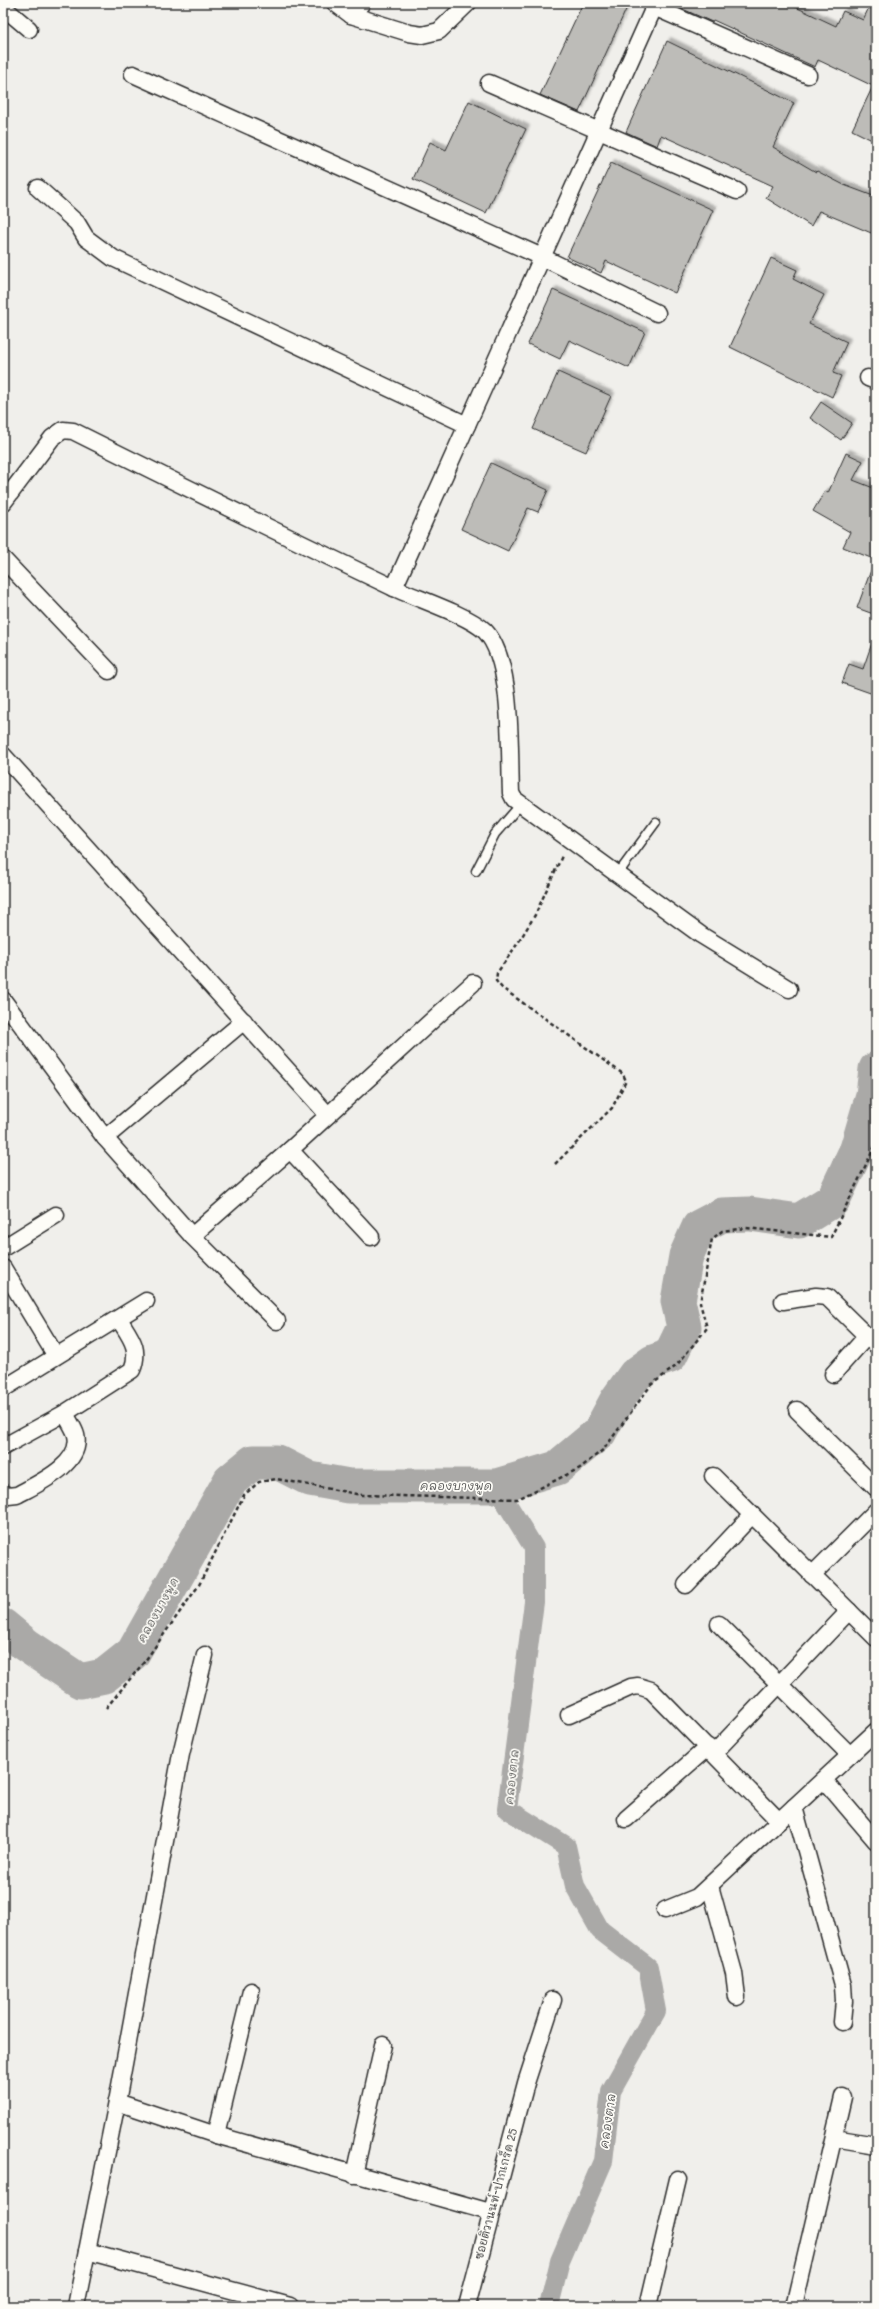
<svg xmlns="http://www.w3.org/2000/svg" width="879" height="2309" font-family="Mali,'Playpen Sans Thai',sans-serif">
  <style>
    .lines { fill: none; stroke-linecap: round; stroke-linejoin: round }
    .canal { stroke: #aaa9a7; stroke-width: 20 }
    .river { stroke: #aaa9a7; stroke-width: 35 }
    .building { fill: #bdbcb8; stroke: #2b2b2b; filter: url(#shadow) }
    .service-casing { stroke: #2b2b2b; stroke-width: 11 }
    .minor-casing { stroke: #2b2b2b; stroke-width: 19 }
    .path { stroke: #2b2b2b; stroke-width: 2.5; stroke-dasharray: 4 3; stroke-linecap: butt }
    .service { stroke: #fdfcf7; stroke-width: 8 }
    .minor { stroke: #fdfcf7; stroke-width: 16 }
    .labels { text-anchor: middle; stroke-width: 3.5; stroke-linejoin: round; paint-order: stroke }
    .street-label { font-size: 11px; fill: #2b2b2b; stroke: #fdfcf7 }
    .water-label { font-size: 12px; font-style: italic; fill: #575756; stroke: #fdfcf7 }
  </style>
  <defs>
    <filter id="shadow"><feDropShadow dx="3.5" dy="-3.5" stdDeviation="1" flood-color="#0004"/></filter>
  </defs>
  <rect width="100%" height="100%" fill="#f0efeb"/>
  <filter id="ink" filterUnits="userSpaceOnUse"><feTurbulence type="fractalNoise" baseFrequency=".025" numOctaves="2"/><feDisplacementMap in="SourceGraphic" scale="8" xChannelSelector="R" yChannelSelector="G"/><feConvolveMatrix kernelMatrix="1 2 1 2 8 2 1 2 1" color-interpolation-filters="sRGB"/></filter>
  <g filter="url(#ink)">
    <g class="lines">
      <path class="canal" d="M496 1486 534 1548V1602L507 1809 566 1846 575 1886 600 1930 648 1967 656 2011 611 2091 603 2161 560 2261 549 2306"/>
      <path class="river" d="M3 1626 26 1645 80 1681 104 1676 133 1653 230 1481 253 1462H277L310 1479 349 1486H496L557 1468 599 1433 617 1400 635 1375 653 1362 670 1356 684 1327 678 1301 686 1256 699 1227 722 1215 750 1214 799 1221 833 1200 857 1149 873 1095 876 1069"/>
    </g>
    <g class="building">
      <path d="M583 3H629L579 112 540 95Z"/>
      <path d="M669 3H787L836 26 843 11 863 20 871 3H876V142L852 130 873 86 818 60 815 67 713 20 712 22Z"/>
      <path d="M667 41 794 103 773 147 816 172 817 171 844 185 876 197V235L819 211 811 226 766 198 773 186 661 135 657 146 626 132Z"/>
      <path d="M469 101 526 129 486 213 413 179 430 142 446 150Z"/>
      <path d="M611 163 713 210 675 293 606 261 601 273 567 257Z"/>
      <path d="M771 258 797 270 793 279 824 295 809 324 847 342 833 373 841 376 832 397 730 347Z"/>
      <path d="M553 290 645 332 629 368 569 340 560 359 528 344Z"/>
      <path d="M558 372 611 396 586 452 533 429Z"/>
      <path d="M821 402 852 423 841 440 810 418Z"/>
      <path d="M846 453 863 461 853 480 876 489V560L843 547 850 532 813 511 825 491 828 493Z"/>
      <path d="M491 463 548 490 538 512 528 508 508 551 461 529Z"/>
      <path d="M874 562 876 563V615L857 608Z"/>
      <path d="M874 637 876 638V695L842 683 849 664 863 669Z"/>
    </g>
    <g class="lines">
      <defs>
        <g id="service">
          <path d="M476 871 495 834 520 805"/>
          <path d="M617 875 656 822"/>
        </g>
        <g id="minor">
          <path d="M335 3 351 15 409 33 422 35 439 31 468 3"/>
          <path d="M3 7 29 29"/>
          <path d="M654 7 808 75"/>
          <path d="M351 15 362 3"/>
          <path d="M133 74 542 257 657 313"/>
          <path d="M489 83 737 191"/>
          <path d="M38 188 77 223 86 238 113 258 467 425"/>
          <path d="M868 378 876 381"/>
          <path d="M3 503 52 438 63 430 73 431C179 484 285 536 392 587 415 598 468 615 485 631 514 661 509 753 511 793L514 799 701 935 789 989"/>
          <path d="M3 559 109 671"/>
          <path d="M394 588 656 3"/>
          <path d="M3 755 328 1115"/>
          <path d="M3 1000 105 1138 192 1236 277 1321"/>
          <path d="M105 1138 244 1021"/>
          <path d="M290 1150 371 1237"/>
          <path d="M192 1236 290 1150 473 983"/>
          <path d="M3 1248 56 1215"/>
          <path d="M3 1268 56 1356"/>
          <path d="M783 1301 816 1296 827 1297 876 1345"/>
          <path d="M833 1374 867 1336"/>
          <path d="M3 1389 146 1301"/>
          <path d="M797 1410 876 1488"/>
          <path d="M3 1447 65 1413 132 1370C141 1348 130 1337 119 1319"/>
          <path d="M713 1476 876 1638"/>
          <path d="M3 1493 8 1496 17 1495C37 1484 83 1464 76 1435 74 1428 68 1420 65 1413"/>
          <path d="M812 1575 876 1511"/>
          <path d="M686 1585 752 1515"/>
          <path d="M719 1624 850 1755"/>
          <path d="M569 1715 631 1687 638 1686 651 1690 779 1821"/>
          <path d="M714 1753 849 1611"/>
          <path d="M824 1780 876 1841"/>
          <path d="M794 1807 843 1985 844 2001 842 2022"/>
          <path d="M626 1819 708 1747"/>
          <path d="M710 1886 734 1973 737 1997"/>
          <path d="M665 1910 697 1897 876 1731"/>
          <path d="M117 2102 216 2135 490 2212"/>
          <path d="M216 2135 251 1991"/>
          <path d="M834 2138 876 2145"/>
          <path d="M354 2175 383 2045"/>
          <path d="M87 2251 290 2306"/>
          <path d="M76 2306 117 2102 181 1754 205 1655"/>
          <path d="M467 2306 526 2083 553 2000"/>
          <path d="M648 2306 678 2179"/>
          <path d="M794 2306 843 2097"/>
        </g>
      </defs>
      <use href="#service" class="service-casing"/>
      <use href="#minor" class="minor-casing"/>
      <g class="path">
        <path d="M555 1164 612 1108 626 1081 623 1074 502 988 496 981 497 973 518 943 535 915 562 856"/>
        <path d="M106 1708 145 1661 199 1585 244 1495 259 1482 277 1479 362 1495 518 1499 580 1468 604 1449 651 1385 676 1366 707 1328 700 1303 712 1239 722 1231 746 1228 831 1237 876 1144"/>
      </g>
      <use href="#service" class="service"/>
      <use href="#minor" class="minor"/>
    </g>
  </g>
  <g class="labels">
    <g class="street-label">
      <text transform="translate(496 2194) rotate(-75)" y="4">ซอยติวานนท์-ปากเกร็ด 25</text>
    </g>
    <g class="water-label">
      <text x="456" y="1490">คลองบางพูด</text>
      <text transform="translate(158 1610) rotate(-61)" y="4">คลองบางพูด</text>
      <text transform="translate(512 1777) rotate(-84)" y="4">คลองตาล</text>
      <text transform="translate(608 2121) rotate(-82)" y="4">คลองตาล</text>
    </g>
  </g>
  <rect width="879" height="2309" fill="none" stroke="#fdfcf7" stroke-width="16"/>
  <rect x="8" y="8" width="863" height="2293" fill="none" stroke="#2b2b2b" stroke-width="1.5" filter="url(#ink)"/>
</svg>
